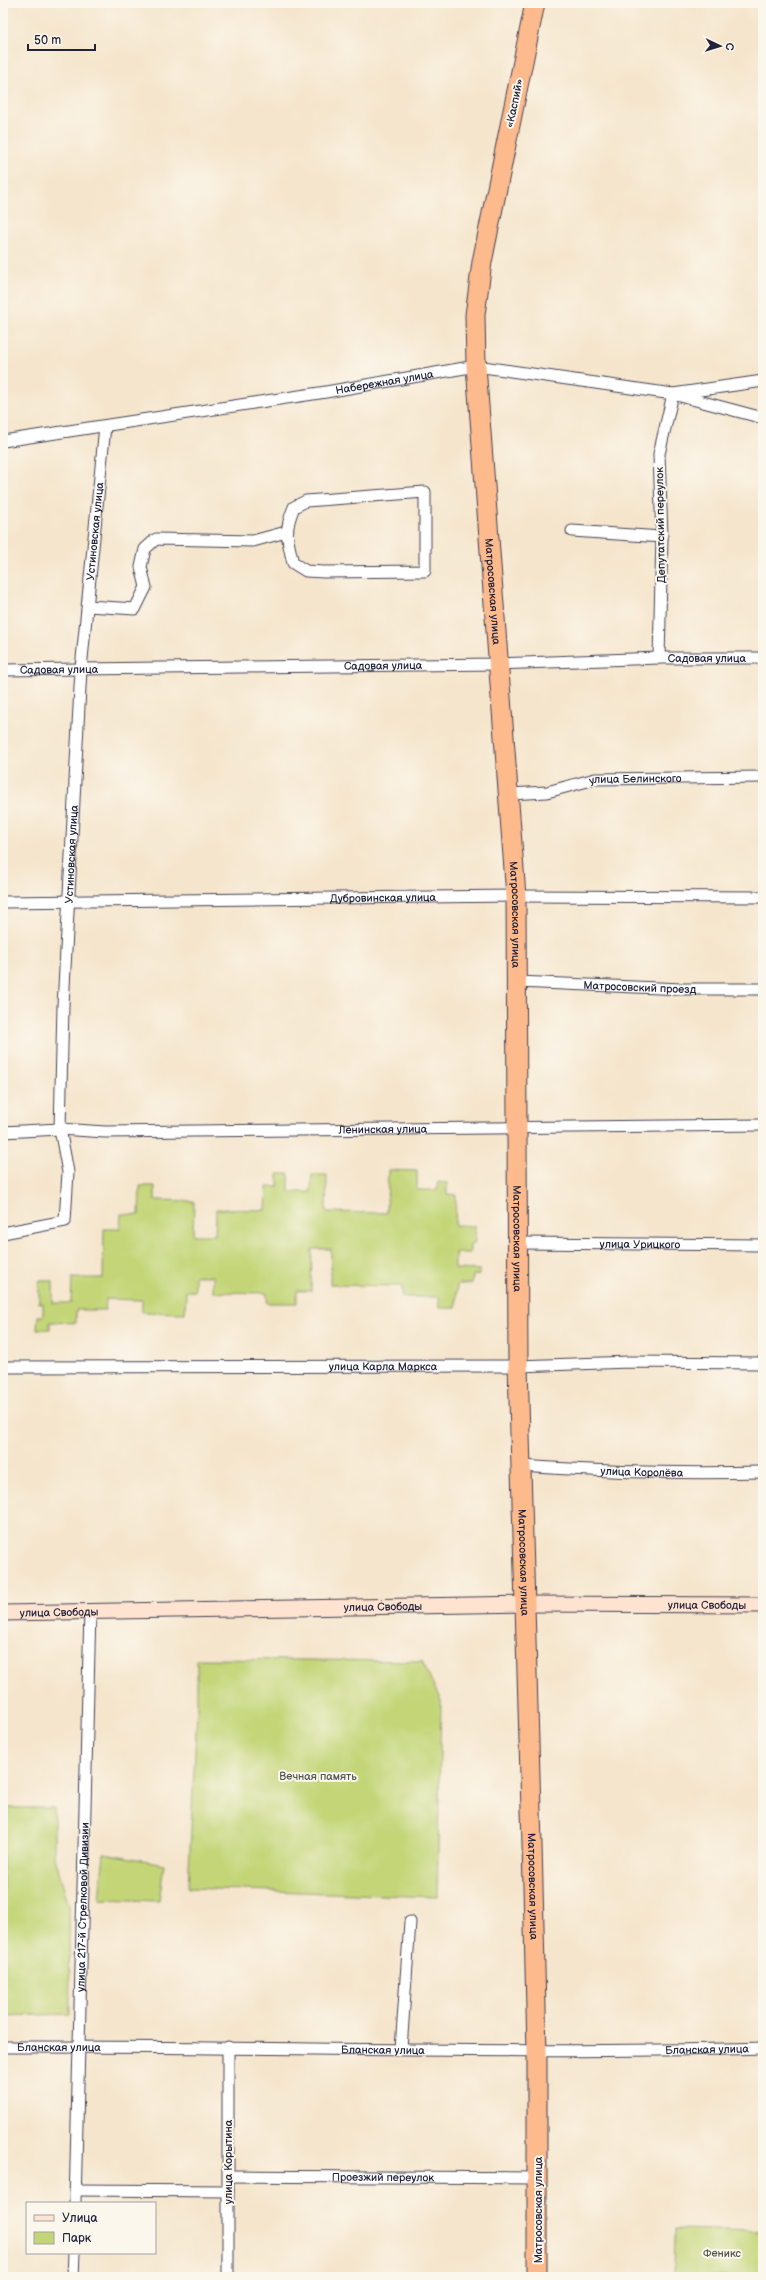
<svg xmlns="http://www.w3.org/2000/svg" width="766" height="2280" font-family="'Balsamiq Sans',sans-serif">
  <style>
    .green { fill: #c3d577; stroke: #727c59 }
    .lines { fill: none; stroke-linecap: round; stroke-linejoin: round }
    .street-casing { stroke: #423f51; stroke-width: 13 }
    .secondary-casing { stroke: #423f51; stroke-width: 17 }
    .highway-casing { stroke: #423f51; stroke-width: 21 }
    .street { stroke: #fff; stroke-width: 11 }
    .secondary { stroke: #fee3d1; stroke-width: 15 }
    .highway { stroke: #fcba8d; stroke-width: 19 }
    .labels { text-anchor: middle; stroke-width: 4; stroke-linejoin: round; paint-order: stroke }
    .street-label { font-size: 11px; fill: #22223b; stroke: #fbf7ec }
    .park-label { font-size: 11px; fill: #52584d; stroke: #fbf7ec }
  </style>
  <rect width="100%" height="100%" fill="#fbf7ec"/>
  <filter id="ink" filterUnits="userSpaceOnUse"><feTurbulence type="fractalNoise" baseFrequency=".025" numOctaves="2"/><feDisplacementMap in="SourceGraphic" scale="8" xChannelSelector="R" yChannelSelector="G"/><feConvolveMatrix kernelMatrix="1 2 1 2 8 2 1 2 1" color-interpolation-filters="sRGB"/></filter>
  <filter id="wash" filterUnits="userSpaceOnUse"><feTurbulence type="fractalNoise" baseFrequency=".012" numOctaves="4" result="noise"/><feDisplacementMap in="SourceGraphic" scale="16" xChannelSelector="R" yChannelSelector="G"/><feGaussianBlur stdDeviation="0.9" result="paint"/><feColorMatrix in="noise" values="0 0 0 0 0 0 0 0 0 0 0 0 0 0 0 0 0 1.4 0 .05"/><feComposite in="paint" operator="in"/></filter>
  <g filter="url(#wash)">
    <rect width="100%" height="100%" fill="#f5e5cc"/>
    <g class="green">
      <path d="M388 1170 417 1171V1190H437L438 1182 447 1183V1194L456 1195 455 1225 475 1226V1243L470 1244V1253H455V1269L480 1270 479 1275H473L472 1284H457L456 1308H439V1297H402V1286L330 1285 331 1249H312L311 1291H297V1303H267V1293L213 1292V1276H195V1291H186L185 1313 142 1312V1300L106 1299 105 1310H76V1323L50 1322V1329H37L38 1316H43V1303H39V1281H53V1303H71L72 1278H103L104 1229H120L121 1214 139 1215 140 1186H155V1200L194 1201 193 1235H215L216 1209 266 1210 267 1187H278V1174H289V1192H311L312 1175H327L326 1212 387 1213Z"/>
      <path d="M197 1659 422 1661 441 1701 437 1897 188 1888 197 1711Z"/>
      <path d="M3 1808H54V1854L69 1906 70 2014 3 2016Z"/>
      <path d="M104 1853 164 1864 159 1901 99 1899Z"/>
      <path d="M675 2229 763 2231V2277H674Z"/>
    </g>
  </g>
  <g filter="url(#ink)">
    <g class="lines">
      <defs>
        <g id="street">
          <path id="s1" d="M3 441 326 392 476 366 673 394 763 418"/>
          <path d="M425 492V571L324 572 306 571 293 563C287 539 284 530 294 507L306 501Z"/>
          <path d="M572 531 662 537"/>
          <path d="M88 606 135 609 146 587 141 567 145 549 156 539 253 541 286 532"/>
          <path d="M659 658 662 537 659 454 673 394 763 381"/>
          <path id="s2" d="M3 670 498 664 659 658H763"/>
          <path id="s3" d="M509 794 547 792 595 779 763 777"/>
          <path id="s4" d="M3 902 516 896 763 897"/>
          <path id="s5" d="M517 982 682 989H763"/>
          <path id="s6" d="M3 1132 60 1129 105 1132 763 1125"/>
          <path id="s7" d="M3 1233 65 1221 68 1172 60 1129 63 1006 81 669 105 426"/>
          <path id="s8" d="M517 1243 763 1245"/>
          <path id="s9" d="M3 1367 518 1366 630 1362 763 1363"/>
          <path id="s10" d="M521 1466C602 1472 682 1474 763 1472"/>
          <path id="s11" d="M3 2047C256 2046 510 2055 763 2048"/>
          <path d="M401 2049 410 1922"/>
          <path id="s12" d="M229 2176 538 2178"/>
          <path d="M75 2190 228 2191"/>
          <path id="s13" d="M75 2203 90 1611"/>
          <path d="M73 2277 74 2253"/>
          <path d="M228 2277V2047"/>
        </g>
        <g id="secondary">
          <path id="s14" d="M3 1613 526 1604 763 1605"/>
        </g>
        <g id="highway">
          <path id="s15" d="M535 3 482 262 475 315 476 366 516 896 518 1366 532 1844 537 2051V2277"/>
        </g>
      </defs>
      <use href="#street" class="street-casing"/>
      <use href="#secondary" class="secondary-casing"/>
      <use href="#highway" class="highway-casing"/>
      <use href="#street" class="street"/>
      <use href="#secondary" class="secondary"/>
      <use href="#highway" class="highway"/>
    </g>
  </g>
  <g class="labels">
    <g class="street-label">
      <text transform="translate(514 103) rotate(-78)" y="4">«Каспий»</text>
      <text dy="4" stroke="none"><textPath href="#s1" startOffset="386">Набережная улица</textPath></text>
      <text transform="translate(660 525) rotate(-91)" y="4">Депутатский переулок</text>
      <text dy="4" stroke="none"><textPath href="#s7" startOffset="755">Устиновская улица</textPath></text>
      <text dy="4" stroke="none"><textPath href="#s15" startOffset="595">Матросовская улица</textPath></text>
      <text dy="4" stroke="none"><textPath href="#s2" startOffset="704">Садовая улица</textPath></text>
      <text dy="4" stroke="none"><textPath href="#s2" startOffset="380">Садовая улица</textPath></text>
      <text dy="4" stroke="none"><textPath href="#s2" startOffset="56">Садовая улица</textPath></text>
      <text dy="4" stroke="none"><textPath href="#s3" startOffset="128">улица Белинского</textPath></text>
      <text dy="4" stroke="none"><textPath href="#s7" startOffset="431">Устиновская улица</textPath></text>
      <text dy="4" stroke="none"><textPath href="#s4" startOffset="380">Дубровинская улица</textPath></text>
      <text dy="4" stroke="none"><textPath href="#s15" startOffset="919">Матросовская улица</textPath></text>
      <text dy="4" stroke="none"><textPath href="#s5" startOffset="123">Матросовский проезд</textPath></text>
      <text dy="4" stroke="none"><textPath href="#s6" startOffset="380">Ленинская улица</textPath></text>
      <text dy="4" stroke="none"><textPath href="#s15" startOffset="1243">Матросовская улица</textPath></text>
      <text dy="4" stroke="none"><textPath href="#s8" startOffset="123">улица Урицкого</textPath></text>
      <text dy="4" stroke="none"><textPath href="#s9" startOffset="380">улица Карла Маркса</textPath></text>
      <text dy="4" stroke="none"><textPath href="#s10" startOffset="121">улица Королёва</textPath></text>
      <text dy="4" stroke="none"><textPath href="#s15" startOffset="1567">Матросовская улица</textPath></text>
      <text dy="4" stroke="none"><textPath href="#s14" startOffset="704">улица Свободы</textPath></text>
      <text dy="4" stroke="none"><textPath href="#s14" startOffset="380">улица Свободы</textPath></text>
      <text dy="4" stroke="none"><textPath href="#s14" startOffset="56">улица Свободы</textPath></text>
      <text dy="4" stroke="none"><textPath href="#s15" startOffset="1891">Матросовская улица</textPath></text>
      <text dy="4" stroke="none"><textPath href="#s13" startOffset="296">улица 217-й Стрелковой Дивизии</textPath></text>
      <text dy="4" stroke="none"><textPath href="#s11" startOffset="56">Бланская улица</textPath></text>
      <text dy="4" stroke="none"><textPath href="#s11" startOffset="380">Бланская улица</textPath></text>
      <text dy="4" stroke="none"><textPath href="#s11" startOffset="704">Бланская улица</textPath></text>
      <text transform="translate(228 2162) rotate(-90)" y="4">улица Корытина</text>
      <text dy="4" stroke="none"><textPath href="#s12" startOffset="154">Проезжий переулок</textPath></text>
      <text transform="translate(538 2210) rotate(-90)" y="4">Матросовская улица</text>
    </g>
    <g class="park-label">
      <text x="318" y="1780">Вечная память</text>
      <text x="722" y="2257">Феникс</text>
    </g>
  </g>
  <rect width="766" height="2280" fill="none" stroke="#fbf7ec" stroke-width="16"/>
  <rect x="26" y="2202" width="130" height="52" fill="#fbf7ec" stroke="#a4a2a5"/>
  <rect x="34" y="2215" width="20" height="6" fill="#fee3d1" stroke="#a4a2a5"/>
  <text x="62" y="2222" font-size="12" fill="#22223b">Улица</text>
  <rect x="34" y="2232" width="20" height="12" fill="#c3d577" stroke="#a4a2a5"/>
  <text x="62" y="2242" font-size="12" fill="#22223b">Парк</text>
  <g transform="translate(720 46) rotate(94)" stroke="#fbf7ec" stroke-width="3" paint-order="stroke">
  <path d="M0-3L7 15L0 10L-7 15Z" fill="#22223b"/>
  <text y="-6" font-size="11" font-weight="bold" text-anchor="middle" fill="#22223b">С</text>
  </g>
  <path d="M28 44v6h67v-6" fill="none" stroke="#22223b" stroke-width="2"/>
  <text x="34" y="44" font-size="12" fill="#22223b" stroke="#fbf7ec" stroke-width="3" paint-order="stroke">50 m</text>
</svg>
